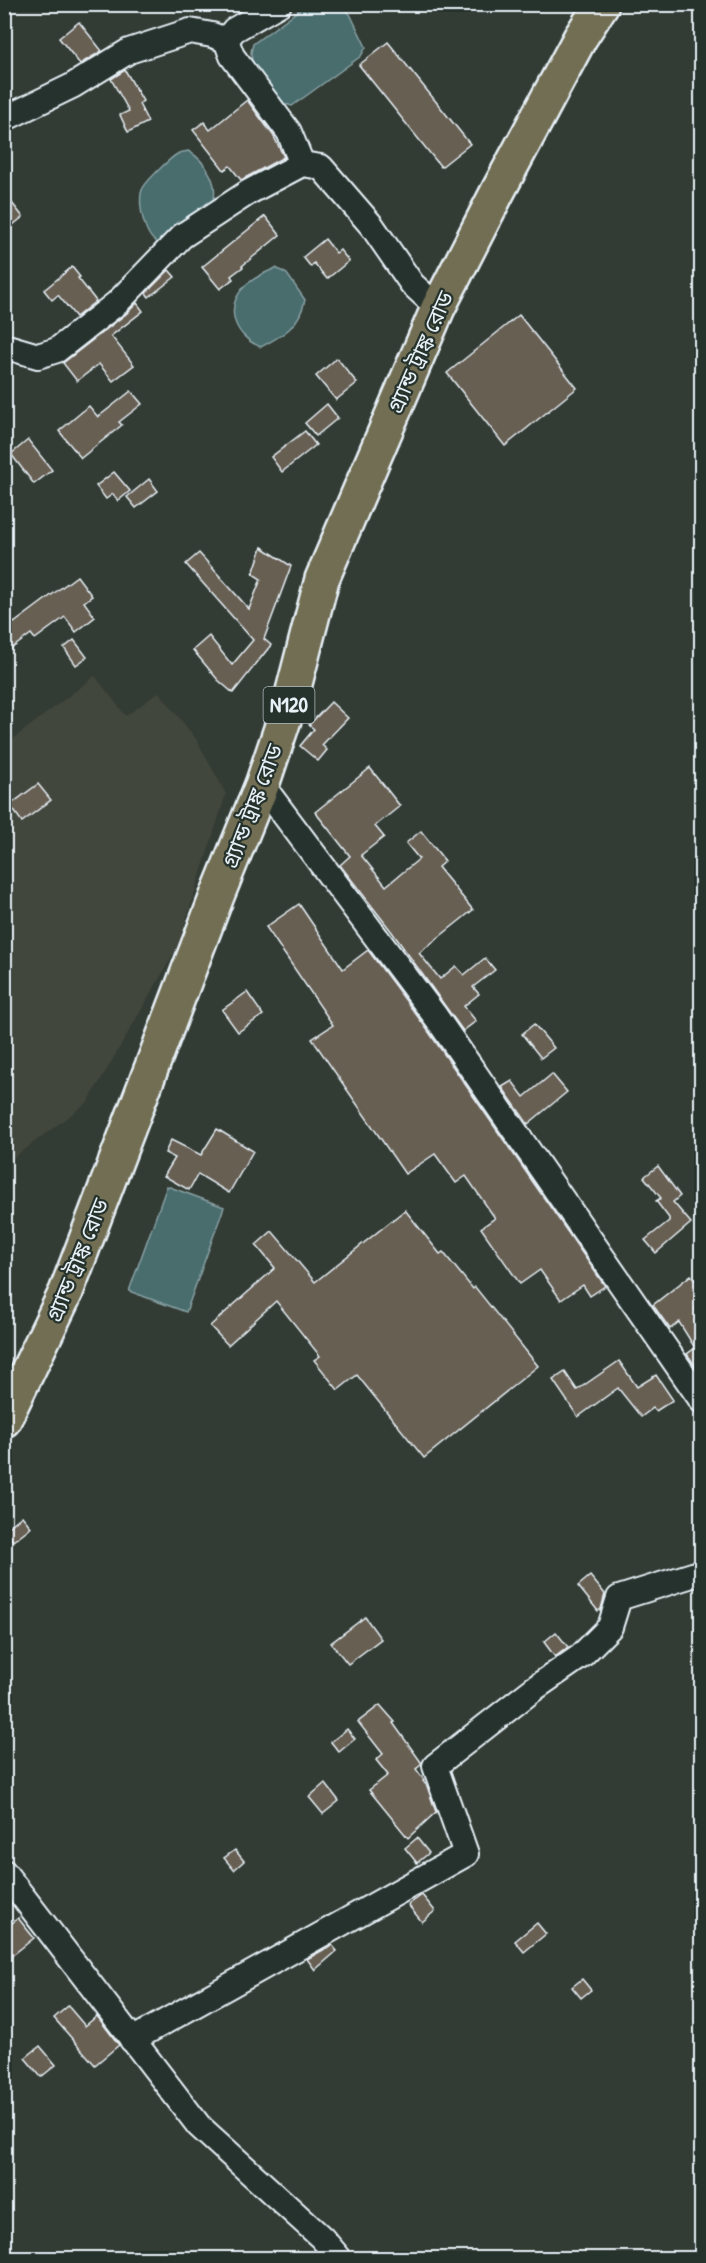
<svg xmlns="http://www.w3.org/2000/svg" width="706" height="2263" font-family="'Patrick Hand','Noto Sans Bengali',sans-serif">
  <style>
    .built { fill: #43463d }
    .water { fill: #486c6d; stroke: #88a1a5; stroke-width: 1.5 }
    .building { fill: #685e52; stroke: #e8f1f8; stroke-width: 1.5 }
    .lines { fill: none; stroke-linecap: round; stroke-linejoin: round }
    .minor-casing { stroke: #e8f1f8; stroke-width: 28 }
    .highway-casing { stroke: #e8f1f8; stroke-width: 38 }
    .minor { stroke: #26332d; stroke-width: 24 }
    .highway { stroke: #726e52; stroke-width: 33 }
    .labels { text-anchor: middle; stroke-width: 4.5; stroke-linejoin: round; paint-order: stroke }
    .shield { fill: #26332d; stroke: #aeb8bb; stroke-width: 1.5 }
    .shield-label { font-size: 21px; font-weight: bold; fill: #e8f1f8 }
    .street-label { font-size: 22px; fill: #e8f1f8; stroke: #26332d }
  </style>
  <rect width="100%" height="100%" fill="#333c34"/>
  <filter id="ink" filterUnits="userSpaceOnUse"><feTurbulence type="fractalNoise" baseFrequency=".0167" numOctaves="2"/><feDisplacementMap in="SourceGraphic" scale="12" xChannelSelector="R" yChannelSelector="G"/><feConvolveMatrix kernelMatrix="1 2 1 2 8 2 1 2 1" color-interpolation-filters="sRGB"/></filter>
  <g filter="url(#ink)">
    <path class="built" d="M95 676 126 716 159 692 196 739 226 794 177 948 88 1102 5 1164V745Z"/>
    <g class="water">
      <path d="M307 4 340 5 350 14 366 47 361 56 292 106 282 103 252 61 251 52 253 44Z"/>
      <path d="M188 151C205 160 223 187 210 207 203 215 171 237 161 244 145 241 137 204 142 190 145 182 171 157 179 153 182 152 185 152 188 151Z"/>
      <path d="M276 268 287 274 305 300C299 327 283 335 261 347 233 336 223 306 247 284 256 277 266 272 276 268Z"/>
      <path d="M167 1186 224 1207 186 1312 129 1291Z"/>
    </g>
    <g class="building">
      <path d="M79 22 102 51 80 64 59 38Z"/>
      <path d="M388 42 470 144 441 167 359 65Z"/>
      <path d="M125 70 143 101 139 104 148 122 128 132 120 115 129 111 111 79Z"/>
      <path d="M247 100 273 135 284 157 241 180 230 166 224 170 193 130 204 122 210 130Z"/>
      <path d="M4 193 23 217 4 232Z"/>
      <path d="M265 216 280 235 242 266 243 267 231 276 233 279 220 289 202 267Z"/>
      <path d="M325 239 336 253 340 250 349 261 327 279 314 263 311 267 303 257Z"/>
      <path d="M72 267 80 277 78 278 96 301 76 317 58 295 52 300 44 290Z"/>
      <path d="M169 270 175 277 149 297 146 293Z"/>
      <path d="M137 303 143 311 111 336 134 365 113 381 99 364 77 381 63 363 126 314Z"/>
      <path d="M519 315 577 388 505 446 447 373Z"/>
      <path d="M337 358 357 383 336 400 316 376Z"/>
      <path d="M131 391 142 404 119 422 122 425 81 458 59 431 89 406 98 417Z"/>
      <path d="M327 404 338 418 316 436 305 423Z"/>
      <path d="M305 431 316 445 282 472 271 457Z"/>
      <path d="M28 440 52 470 34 484 11 454Z"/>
      <path d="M114 472 130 491 118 501 113 494 106 499 96 486Z"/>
      <path d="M149 479 158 491 136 508 127 497Z"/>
      <path d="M262 547 291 566 264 639 271 645 233 693 218 680 193 650 209 636 232 665 253 640 186 564 199 553 249 609 261 579 253 574Z"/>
      <path d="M77 576 92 596 84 602 95 617 76 632 65 617 35 639 31 634 4 654V611L14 623Z"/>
      <path d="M74 640 87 657 76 665 64 648Z"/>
      <path d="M331 702 348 718 322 745 327 750 318 761 300 746 314 729 309 725Z"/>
      <path d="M370 768 400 806 375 826 384 837 361 855 386 886 419 859 406 843 421 831 445 861 438 867 473 910 419 953 440 979 456 966 464 975 485 958 495 970 473 987 479 994 464 1006 476 1021 463 1031 392 932 340 865 350 856 315 812Z"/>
      <path d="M38 784 51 800 22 822 10 805Z"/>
      <path d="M299 904 343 969 368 950 424 1025 605 1286 590 1296 583 1285 561 1300 540 1270 520 1284 481 1228 495 1218 466 1176 456 1183 435 1154 405 1174 312 1039 333 1025 266 927Z"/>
      <path d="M247 992 263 1015 238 1032 222 1010Z"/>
      <path d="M534 1024 554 1048 541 1058 522 1034Z"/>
      <path d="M552 1074 567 1092 528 1124 502 1087 512 1081 524 1097Z"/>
      <path d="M217 1129 253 1151 229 1193 198 1174 189 1190 164 1176 175 1158 165 1153 171 1140 201 1155Z"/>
      <path d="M658 1166 680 1196 673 1202 691 1223 656 1253 645 1240 669 1221V1218L656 1201 661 1198 644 1177Z"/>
      <path d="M405 1210 440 1254 443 1252 473 1289 475 1287 538 1366 424 1458 357 1375 338 1390 314 1360 320 1356 276 1301 228 1345 210 1326 275 1268 256 1245 272 1231 315 1282Z"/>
      <path d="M691 1275 702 1289V1304L695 1309 702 1320V1375L687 1354 695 1348 679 1322 670 1329 653 1305Z"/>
      <path d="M619 1361 637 1387 656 1375 673 1400 656 1411 653 1408 641 1417 618 1388 578 1417 553 1380 565 1372 577 1390Z"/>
      <path d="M22 1516 31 1527 13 1541 5 1530Z"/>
      <path d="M590 1576 605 1594 601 1609 598 1611 578 1586Z"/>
      <path d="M365 1617 381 1639 348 1664 331 1643Z"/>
      <path d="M556 1632 568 1647 555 1657 544 1642Z"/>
      <path d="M380 1705 395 1722 393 1723 421 1762V1765L416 1769 424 1780 423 1781 427 1786 436 1812 408 1838 369 1790 388 1775 376 1760 383 1754 358 1722Z"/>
      <path d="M347 1729 355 1739 339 1752 331 1742Z"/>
      <path d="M325 1783 339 1801 323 1814 309 1797Z"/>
      <path d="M417 1838 429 1853 417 1863 405 1848Z"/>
      <path d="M235 1850 244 1861 234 1870 224 1858Z"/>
      <path d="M422 1895 435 1911 422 1922 408 1905Z"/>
      <path d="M18 1918 34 1938 4 1962V1930Z"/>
      <path d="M537 1923 546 1934 524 1952 515 1941Z"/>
      <path d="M332 1945 337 1951 315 1970 307 1959Z"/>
      <path d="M582 1979 591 1990 581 1998 572 1987Z"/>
      <path d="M68 2006 85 2026 97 2016 119 2045 95 2065 54 2018Z"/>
      <path d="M40 2046 56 2065 41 2077 25 2058Z"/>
    </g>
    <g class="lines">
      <defs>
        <g id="minor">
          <path d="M226 40 234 30 279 4"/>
          <path d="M4 119 72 86 129 51 190 31 212 35 226 40 232 56 289 132 302 164"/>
          <path d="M4 346 38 356 57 350 117 303 182 236 249 192 302 164 321 167 372 226 412 284 438 308"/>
          <path d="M262 785 436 1017 702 1401"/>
          <path d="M4 1872 199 2126 322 2238 339 2258"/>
          <path d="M132 2040 466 1854 435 1766 535 1688 581 1656 610 1627 619 1598 702 1572"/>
        </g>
        <path id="highway" d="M4 1420 66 1292 217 896 262 785 291 699 322 579 438 308 498 191 580 38 602 4"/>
      </defs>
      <use href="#minor" class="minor-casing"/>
      <use href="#highway" class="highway-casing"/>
      <use href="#minor" class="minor"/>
      <use href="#highway" class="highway"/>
    </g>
  </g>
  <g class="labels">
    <rect class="shield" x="263.5" y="687" width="51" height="36" rx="4.5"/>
    <g class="shield-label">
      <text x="289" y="712">N120</text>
    </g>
    <g class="street-label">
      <text transform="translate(420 352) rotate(-66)" y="8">গ্র্যান্ড ট্রাঙ্ক রোড</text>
      <text transform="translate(252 806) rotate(-69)" y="8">গ্র্যান্ড ট্রাঙ্ক রোড</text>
      <text transform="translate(77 1260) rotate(-68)" y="8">গ্র্যান্ড ট্রাঙ্ক রোড</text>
    </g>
  </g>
  <rect width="706" height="2263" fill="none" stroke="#26332d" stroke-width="24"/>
  <rect x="12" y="12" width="682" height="2239" fill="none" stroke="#e8f1f8" stroke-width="2" filter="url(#ink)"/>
</svg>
